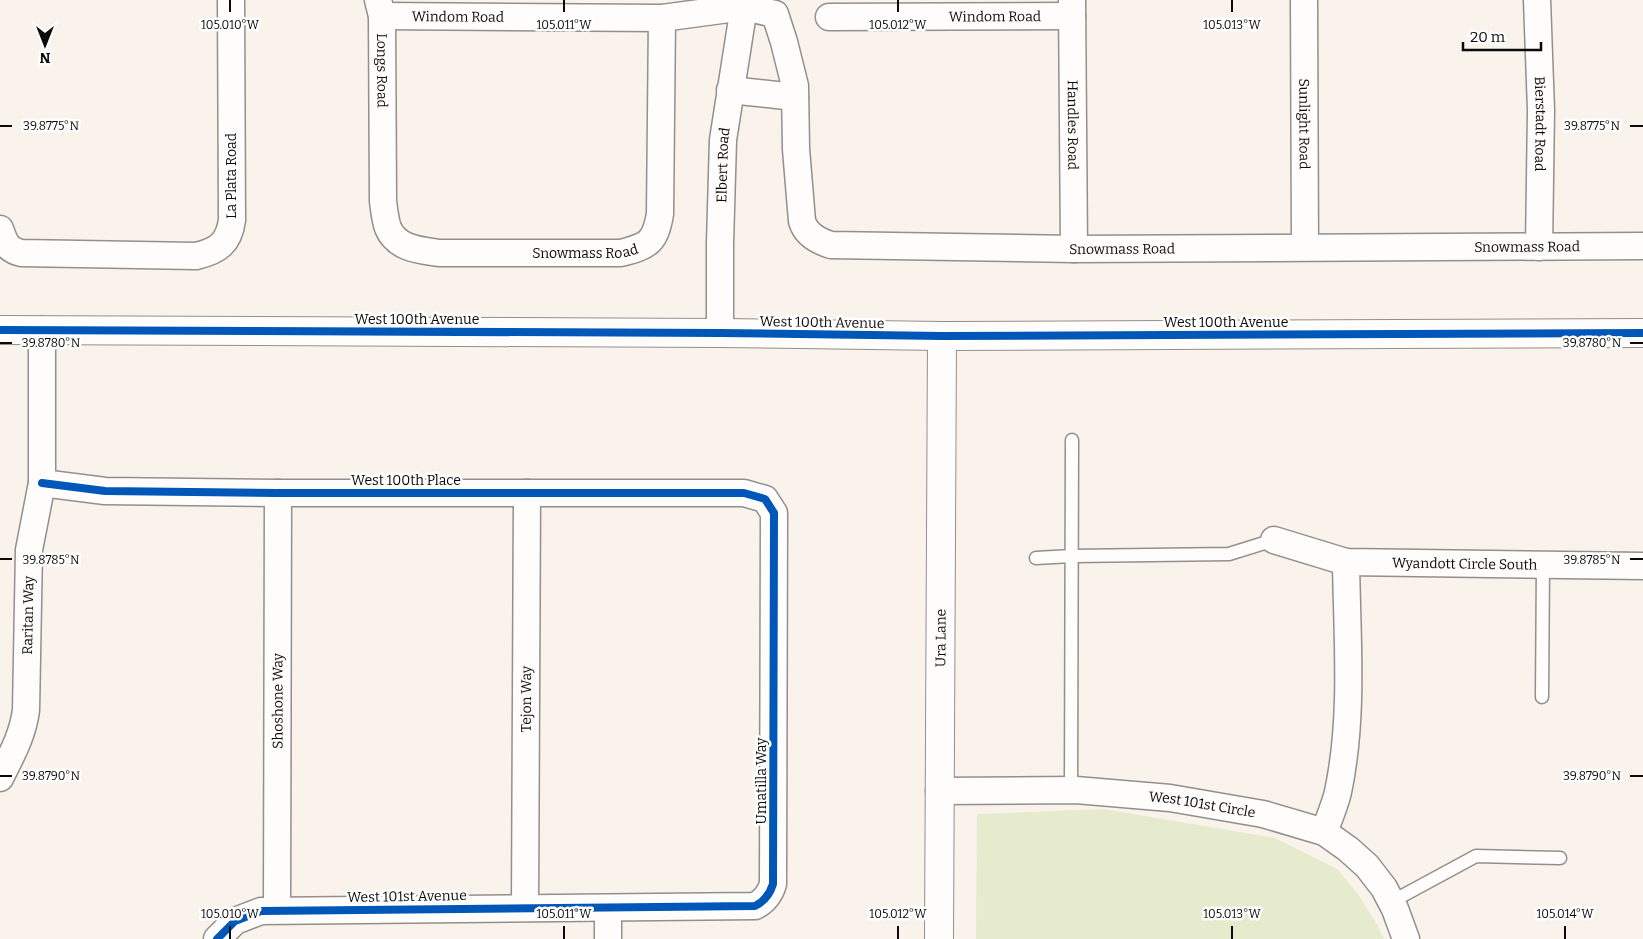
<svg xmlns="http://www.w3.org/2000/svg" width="1643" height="939" font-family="Bitter,serif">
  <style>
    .green { fill: #e7ebcd }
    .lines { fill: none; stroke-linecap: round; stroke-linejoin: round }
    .service-casing { stroke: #928f8c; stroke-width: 15 }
    .minor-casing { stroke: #928f8c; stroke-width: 29 }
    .tertiary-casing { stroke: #928f8c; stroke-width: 30 }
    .service { stroke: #fefdfc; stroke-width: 12 }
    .minor { stroke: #fefdfc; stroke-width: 26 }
    .tertiary { stroke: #fefdfc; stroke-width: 28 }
    .cycleway-casing { stroke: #fff; stroke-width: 11 }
    .cycleway { stroke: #0057b8; stroke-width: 8 }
    .ticks { fill: none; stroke: #0a0a0a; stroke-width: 2 }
    .labels { text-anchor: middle; stroke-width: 5; stroke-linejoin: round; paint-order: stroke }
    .street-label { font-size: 14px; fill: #0a0a0a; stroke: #fff }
    .ticks-label { font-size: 12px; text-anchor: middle; fill: #0a0a0a; stroke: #fff; stroke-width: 5; stroke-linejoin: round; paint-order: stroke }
  </style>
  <rect width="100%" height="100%" fill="#f9f3ec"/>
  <path class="green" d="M1104 809 1275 838 1337 869 1358 894 1378 926 1384 939H976L977 814Z"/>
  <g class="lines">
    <defs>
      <g id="service">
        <path d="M1036 558 1072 556 1229 554 1274 540"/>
        <path d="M1542 697 1543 564"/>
        <path d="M1071 790 1072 440"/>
        <path d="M1391 902 1476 856 1560 858"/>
      </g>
      <g id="minor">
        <path id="s1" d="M378 0 382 16 383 201C384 209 385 220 388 228 397 249 420 250 439 253H621C648 246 655 243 660 214L662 18"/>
        <path id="s2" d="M1072 0 1074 249"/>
        <path id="s3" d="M1304 0 1305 247"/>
        <path id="s4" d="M1537 0 1541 110 1539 247"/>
        <path id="s5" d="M382 16 662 18 744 7 775 14 784 42 795 86 796 149 802 221C806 235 818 241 831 245L1074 249 1643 246"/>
        <path id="s6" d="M829 17 1072 16"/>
        <path d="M730 90 795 97"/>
        <path d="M0 229C5 242 6 249 21 253L196 256C218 251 229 243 232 220L231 0"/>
        <path id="s7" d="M720 333V243L723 140 745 0"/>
        <path d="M42 483 105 491 278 493H744L765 499 774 513 773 884C770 894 765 901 755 906L261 911 235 921 217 939"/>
        <path id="s8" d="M1274 540 1346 562 1643 566"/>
        <path id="s9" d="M0 778C11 756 23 735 26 710L29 550 42 483V330"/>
        <path id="s10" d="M939 791 1076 790 1170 798 1263 814 1324 832 1348 849 1367 866 1384 888 1395 909 1406 939"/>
        <path d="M1324 832C1329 819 1335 805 1338 792 1354 716 1347 638 1346 562"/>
        <path id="s11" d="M525 907 527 493"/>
        <path d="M608 908V939"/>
        <path id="s12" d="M277 910 278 493"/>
      </g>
      <g id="tertiary">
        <path d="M0 330 720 333 942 336 1643 333"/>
        <path id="s13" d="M939 939 942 336"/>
      </g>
    </defs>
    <use href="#service" class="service-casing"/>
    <use href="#minor" class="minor-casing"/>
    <use href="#tertiary" class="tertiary-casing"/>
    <use href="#service" class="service"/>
    <use href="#minor" class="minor"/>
    <use href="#tertiary" class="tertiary"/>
    <defs>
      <g id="cycleway">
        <path d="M0 330 720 333 942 336 1643 333"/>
        <path d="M42 483 105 491 278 493H744L765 499 774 513 773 884C770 894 765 901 755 906L261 911 235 921 217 939"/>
      </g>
    </defs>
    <use href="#cycleway" class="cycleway-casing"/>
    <use href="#cycleway" class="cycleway"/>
  </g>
  <path class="ticks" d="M230 0V12M564 0V12M898 0V12M1232 0V12M0 126H12M1630 126H1643M0 343H12M1630 343H1643M0 559H12M1630 559H1643M0 776H12M1630 776H1643M230 926V939M564 926V939M898 926V939M1232 926V939M1565 926V939"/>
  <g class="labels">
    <g class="street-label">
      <text dy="5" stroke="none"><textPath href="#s6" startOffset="166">Windom Road</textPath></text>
      <text dy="5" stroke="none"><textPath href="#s5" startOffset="76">Windom Road</textPath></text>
      <text dy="5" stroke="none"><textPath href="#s1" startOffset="71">Longs Road</textPath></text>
      <text dy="5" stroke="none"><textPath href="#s3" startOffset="124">Sunlight Road</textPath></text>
      <text dy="5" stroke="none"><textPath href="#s4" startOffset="124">Bierstadt Road</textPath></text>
      <text dy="5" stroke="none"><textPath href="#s2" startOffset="125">Handles Road</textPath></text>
      <text dy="5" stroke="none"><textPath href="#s7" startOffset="168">Elbert Road</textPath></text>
      <text transform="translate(231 176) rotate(-90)" y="5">La Plata Road</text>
      <text dy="5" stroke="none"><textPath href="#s5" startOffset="1340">Snowmass Road</textPath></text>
      <text dy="5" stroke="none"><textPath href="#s1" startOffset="435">Snowmass Road</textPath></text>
      <text dy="5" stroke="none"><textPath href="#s5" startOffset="935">Snowmass Road</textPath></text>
      <text x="417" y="324">West 100th Avenue</text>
      <text transform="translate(822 322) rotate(1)" y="5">West 100th Avenue</text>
      <text x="1226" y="327">West 100th Avenue</text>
      <text x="406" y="485">West 100th Place</text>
      <text dy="5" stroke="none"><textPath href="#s8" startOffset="194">Wyandott Circle South</textPath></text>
      <text dy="5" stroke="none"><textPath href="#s9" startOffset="168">Raritan Way</textPath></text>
      <text dy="5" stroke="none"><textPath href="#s13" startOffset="301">Ura Lane</textPath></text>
      <text dy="5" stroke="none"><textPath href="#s11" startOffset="208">Tejon Way</textPath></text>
      <text dy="5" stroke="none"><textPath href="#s12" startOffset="209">Shoshone Way</textPath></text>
      <text transform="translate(761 781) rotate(-90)" y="5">Umatilla Way</text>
      <text dy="5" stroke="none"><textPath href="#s10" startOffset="264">West 101st Circle</textPath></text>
      <text transform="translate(407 896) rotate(-1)" y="5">West 101st Avenue</text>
    </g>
  </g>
  <g class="ticks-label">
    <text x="230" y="29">105.010°W</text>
    <text x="564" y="29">105.011°W</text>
    <text x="898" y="29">105.012°W</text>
    <text x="1232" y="29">105.013°W</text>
    <text x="1592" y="130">39.8775°N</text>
    <text x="51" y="130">39.8775°N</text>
    <text x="1592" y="347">39.8780°N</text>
    <text x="51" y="347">39.8780°N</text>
    <text x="1592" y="564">39.8785°N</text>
    <text x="51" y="564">39.8785°N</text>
    <text x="1592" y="780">39.8790°N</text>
    <text x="51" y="780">39.8790°N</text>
    <text x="230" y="918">105.010°W</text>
    <text x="564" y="918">105.011°W</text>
    <text x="898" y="918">105.012°W</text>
    <text x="1232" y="918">105.013°W</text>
    <text x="1565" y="918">105.014°W</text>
  </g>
  <g transform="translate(45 45) rotate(180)" stroke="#ffffff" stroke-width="4" paint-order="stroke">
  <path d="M0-4L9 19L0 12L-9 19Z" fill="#0a0a0a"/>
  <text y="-8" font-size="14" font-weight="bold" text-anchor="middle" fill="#0a0a0a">N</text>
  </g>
  <path d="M1463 42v8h78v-8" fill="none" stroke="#0a0a0a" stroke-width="2.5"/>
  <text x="1470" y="42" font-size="15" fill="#0a0a0a" stroke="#ffffff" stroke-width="4" paint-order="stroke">20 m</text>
</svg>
